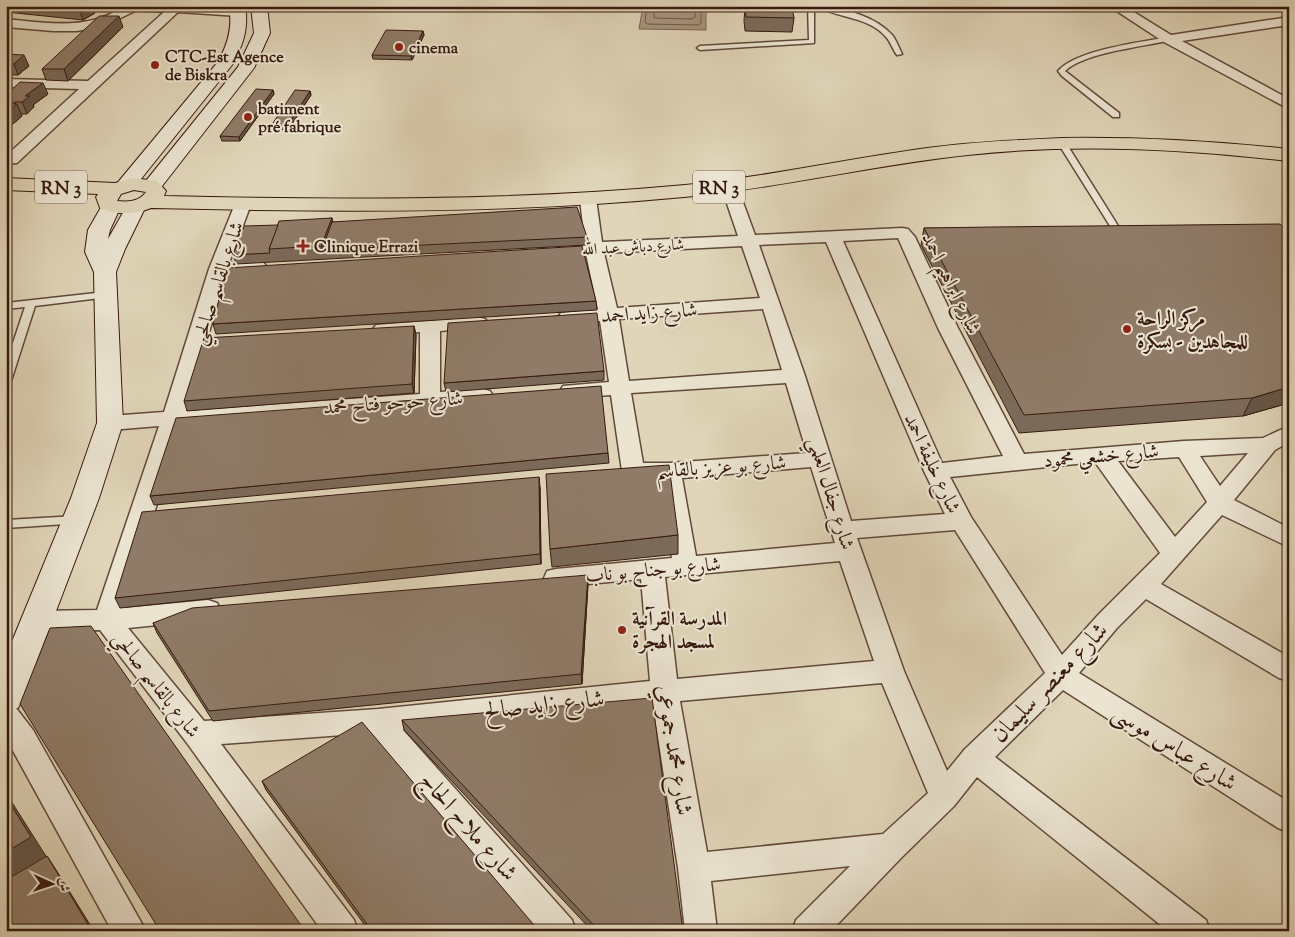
<svg xmlns="http://www.w3.org/2000/svg" width="1295" height="937" font-family="'Sorts Mill Goudy',Amiri,serif">
  <style>
    .water { fill: #a7957f; stroke: #7a6452 }
    .lines { fill: none; stroke-linecap: round; stroke-linejoin: round }
    .shore { stroke: #6f5847; stroke-width: 1 }
    .lane-casing { stroke: #614939; stroke-width: 3 }
    .street-casing { stroke: #614939; stroke-width: 3 }
    .secondary-casing { stroke: #371a0f; stroke-width: 2 }
    .primary-casing { stroke: #371a0f; stroke-width: 2 }
    .lane { fill: #ebe4d1; fill-rule: evenodd }
    .street { fill: #ebe4d1; fill-rule: evenodd }
    .secondary { fill: #ebe4d1; fill-rule: evenodd }
    .primary { fill: #e0d5b8; fill-rule: evenodd }
    .wall { fill: #7b6a59; stroke: #371a0f }
    .shaded-wall { fill: #645648; stroke: #371a0f }
    .building { fill: #8f7b67; stroke: #371a0f }
    .poi-dot { fill: #8f2418; stroke: #ebe4d1; stroke-width: 2 }
    .labels { text-anchor: middle; stroke-width: 4; stroke-linejoin: round; paint-order: stroke }
    .far-poi-label { font-size: 16px; font-weight: bold; fill: #371a0f; stroke: #ebe4d1; text-anchor: start }
    .far-street-label { font-size: 16px; fill: #371a0f; stroke: #ebe4d1 }
    .shield { fill: #ebe4d1; stroke: #6d5749; stroke-width: 1 }
    .shield-label { font-size: 19px; font-weight: bold; fill: #371a0f }
    .street-label { font-size: 20px; fill: #371a0f; stroke: #ebe4d1 }
    .poi-label { font-size: 20px; font-weight: bold; fill: #371a0f; stroke: #ebe4d1; text-anchor: start }
    .near-street-label { font-size: 24px; fill: #371a0f; stroke: #ebe4d1 }
  </style>
  <rect width="100%" height="100%" fill="#e0d5b8"/>
  <filter id="stains"><feTurbulence type="fractalNoise" baseFrequency=".004" numOctaves="4"/><feColorMatrix values="0 0 0 0 .2 0 0 0 0 .09 0 0 0 0 .02 0 0 0 .5 -.17"/></filter>
  <radialGradient id="worn" r=".72"><stop offset=".6" stop-color="#630" stop-opacity="0"/><stop offset="1" stop-color="#630" stop-opacity=".3"/></radialGradient>
  <path class="water" d="M643 6H706V30L639 29Z"/>
  <g class="lines">
    <g class="shore">
      <path d="M647 6 645 22 647 24 698 25 701 23V6"/>
      <path d="M654 6V18L692 19 695 17V6"/>
    </g>
    <defs>
      <g id="lane">
        <path d="M808 6H814V43L700 50 697 48 700 46 809 40Z"/>
        <path d="M817 6C841 6 877 17 893 36 897 42 899 48 902 54L897 55C893 50 891 43 887 38 869 16 839 19 817 6Z"/>
        <path d="M1169 37 1171 38V40C1143 47 1085 52 1065 71L1119 113V117H1113L1062 76 1058 71C1076 50 1141 42 1169 37Z"/>
        <path d="M1059 141 1066 143 1125 237 1124 239H1118L1117 237 1058 143Z"/>
        <path d="M105 292 110 295 108 297 35 306 11 381 6 384V364L25 307 6 309V303Z"/>
        <path d="M77 516 81 517 83 520 81 523 6 528V520Z"/>
      </g>
      <g id="street">
        <path d="M124 6C142 6 237 3 245 12L239 16 178 12 17 163 6 164V156L79 89 6 87V79L88 81 164 12 137 10 104 26 77 31H53L6 27V19C47 23 89 31 124 6Z"/>
        <path d="M1109 6H1124L1171 35 1289 17V25L1182 41 1289 99V109L1164 42Z"/>
        <path d="M729 181 735 183 737 186 755 235 902 228 908 229 915 237 958 328 1024 454 1184 441 1263 438 1289 426V442L1275 450 1234 500 1289 528V547L1222 515 1161 584 1289 657V681L1279 678 1146 599 1117 628 1079 673 1289 802V832L1278 828 1063 690 995 757 1206 920 1210 931H1168L977 777 954 806 901 858 831 931H792L796 920 850 866 711 881 717 931H685L678 868 653 704 403 730 572 920 576 931H539L371 733 221 744 354 920 358 931H322L187 743 100 630 37 631 28 628 24 621 28 614 37 611 97 610 159 426 110 430 102 428 99 423 102 418 110 416 164 412 209 269 235 204 237 200H249L251 204 229 263 257 261 263 262 266 266 263 270 226 274 186 411 420 394V332L383 335 376 333 373 329 376 325 478 317 485 319 488 323 485 327 440 331V392L483 389 490 391 493 396 490 401 483 403 182 425 124 608 208 600 217 603 221 610 217 617 208 620 128 628 204 721 378 709 650 681 641 579 556 587 547 585 544 578 547 571 556 569 672 558 659 479H633L625 476 622 471 611 395 570 398 563 396 560 391 563 386 609 382 600 321 568 323 561 321 558 317 561 313 598 309 586 254 554 255 548 254 545 250 548 246 585 243 580 199 582 195H594L596 199 602 242 738 236 721 186 723 183ZM898 238 938 328 1003 456 942 463 843 241ZM826 242 924 471 945 514 851 521 805 376 759 245ZM742 246 760 298 617 308 604 253ZM763 309 782 370 629 381 619 319ZM786 383 807 453 669 463H643L631 393ZM1248 453 1220 486 1200 456ZM1179 457 1207 502 1175 537 1118 461ZM1095 462 1160 553 1099 614 1062 655 971 517 950 477ZM811 467 835 543 696 556 682 478ZM955 530 1045 673 965 749 947 771 904 671 857 538ZM840 561 874 661 677 679 665 577ZM882 683 928 793 883 834 707 852 680 701Z"/>
        <path d="M6 704 16 708 33 730 146 931H112L6 738Z"/>
      </g>
      <g id="secondary">
        <path d="M229 6H245C249 28 243 46 232 65L133 189 126 191 119 189 116 185 119 181 217 63C228 45 233 27 229 6Z"/>
        <path d="M251 6H267L270 33 254 68 159 190 152 192 145 190 142 186 145 182 238 67 254 33Z"/>
        <path d="M111 200 118 202 121 206 110 230 108 239 129 202 136 200 143 202 146 206 125 249 116 272 123 423 99 498 23 698 18 708 6 712V656L71 498 97 423 94 272 85 252 88 230 104 202Z"/>
      </g>
      <path id="primary" d="M1062 138C1138 137 1213 141 1289 149V161C1182 149 1075 143 968 155 873 165 780 188 684 197 507 214 329 212 151 208 134 215 117 215 100 208L96 197 98 194 6 190V178L115 183 132 178 157 181 166 191 164 196C337 200 512 201 685 185 766 177 846 159 927 148 972 142 1017 140 1062 138ZM134 190 146 192C139 202 128 202 117 201L121 194Z"/>
    </defs>
    <use href="#lane" class="lane-casing"/>
    <use href="#street" class="street-casing"/>
    <use href="#secondary" class="secondary-casing"/>
    <use href="#primary" class="primary-casing"/>
    <use href="#lane" class="lane"/>
    <use href="#street" class="street"/>
    <use href="#secondary" class="secondary"/>
    <use href="#primary" class="primary"/>
  </g>
  <g class="wall">
    <path d="M6 6H92L95 13 83 20 6 12Z"/>
    <path d="M745 6H788L794 18 792 32 745 31 744 21Z"/>
    <path d="M123 27 68 81 46 80 42 69Z"/>
    <path d="M423 31 424 35 412 60 373 59 372 55Z"/>
    <path d="M6 54 29 66 18 75H6Z"/>
    <path d="M273 90 274 94 240 141H222L220 136Z"/>
    <path d="M310 91 311 95 288 130H272L271 126Z"/>
    <path d="M48 94 33 105 34 107 27 114H21L22 116 6 130V95Z"/>
    <path d="M332 218V222L587 237V245L236 264 233 255 278 225Z"/>
    <path d="M924 228 1289 232V403L1243 416 1019 433 921 245Z"/>
    <path d="M596 301 597 310 216 334 213 324Z"/>
    <path d="M414 326 416 335 414 393 187 411 184 401Z"/>
    <path d="M604 371V380L446 392 444 383Z"/>
    <path d="M608 453 609 463 154 505 150 496Z"/>
    <path d="M540 487 541 564 120 608 115 598Z"/>
    <path d="M678 535V554L552 567 550 549Z"/>
    <path d="M588 584 582 684 213 721 157 633 153 623Z"/>
    <path d="M402 720 683 931H592L404 730Z"/>
    <path d="M262 781 539 931H369L266 790Z"/>
  </g>
  <g class="shaded-wall">
    <path d="M84 6H92L95 13 83 20 79 9Z"/>
    <path d="M119 16 123 27 68 81 64 69Z"/>
    <path d="M423 31 424 35 412 60 411 56Z"/>
    <path d="M24 55 29 66 18 75 14 64Z"/>
    <path d="M43 83 48 94 33 105 34 107 27 114 22 102 25 96Z"/>
    <path d="M273 90 274 94 240 141 239 137Z"/>
    <path d="M310 91 311 95 288 130 287 126Z"/>
    <path d="M15 102 16 105 17 104 22 116 6 130V114L12 104Z"/>
    <path d="M332 218 334 231 322 250 321 246Z"/>
    <path d="M414 326 416 335 414 393 412 384Z"/>
    <path d="M1289 387V403L1243 416 1252 398Z"/>
    <path d="M539 477 540 487 541 564 540 554Z"/>
    <path d="M588 575V584L582 684 581 674Z"/>
    <path d="M6 793 49 861 6 887Z"/>
    <path d="M47 856 53 865 94 931H92Z"/>
  </g>
  <g class="building">
    <path d="M51 6H84L79 9Z"/>
    <path d="M745 6H788V8H792L794 18 746 17Z"/>
    <path d="M99 16H119L64 69H42Z"/>
    <path d="M386 30 423 31 411 56 372 55Z"/>
    <path d="M6 54 24 55 14 64H6Z"/>
    <path d="M20 82 43 83 25 96H30L22 102H15L12 104H17L6 114V99L8 98H6V95Z"/>
    <path d="M256 89 273 90 239 137 220 136Z"/>
    <path d="M295 90 310 91 287 126H271Z"/>
    <path d="M577 207 587 237 322 250 332 222Z"/>
    <path d="M332 218 321 246 269 249 279 221Z"/>
    <path d="M1280 224 1289 232V387L1252 398 1024 415 924 228 991 227Z"/>
    <path d="M278 225 269 249 270 253 233 255 244 226Z"/>
    <path d="M582 246 596 301 213 324 227 268Z"/>
    <path d="M597 313 604 371 444 383 448 323Z"/>
    <path d="M414 326 412 384 184 401 204 338Z"/>
    <path d="M601 386 608 453 150 496 176 418Z"/>
    <path d="M669 465 678 535 550 549 546 474Z"/>
    <path d="M539 477 540 554 115 598 142 512Z"/>
    <path d="M588 575 581 674 209 711 153 623 192 608Z"/>
    <path d="M91 626 305 931H160L20 704 50 628Z"/>
    <path d="M652 698 683 931H599L402 720Z"/>
    <path d="M362 722 539 931H372L262 781Z"/>
    <path d="M6 797 31 837 6 852Z"/>
    <path d="M47 856 92 931H6V880Z"/>
  </g>
  <g class="poi-dot">
    <circle cx="399" cy="47" r="5"/>
    <circle cx="155" cy="65" r="5"/>
    <circle cx="248" cy="117" r="5"/>
    <path d="M300.5 238.5h5v5h5v5h-5v5h-5v-5h-5v-5h5z"/>
    <circle cx="1127" cy="329" r="5"/>
    <circle cx="622" cy="630" r="5"/>
  </g>
  <g class="labels">
    <g class="far-poi-label">
      <text x="409" y="53">cinema</text>
      <text x="165" y="62">CTC-Est Agence<tspan x="165" dy="18">de Biskra</tspan></text>
      <text x="258" y="114">batiment<tspan x="258" dy="18">pré fabrique</tspan></text>
      <text x="314" y="252">Clinique Errazi</text>
    </g>
    <g class="far-street-label">
      <text transform="translate(633 246) rotate(-3)" y="6">شارع دباش عبد الله</text>
    </g>
    <g class="shield">
      <rect x="35" y="170.5" width="52" height="33" rx="4"/>
      <rect x="693" y="170.5" width="52" height="33" rx="4"/>
    </g>
    <g class="shield-label">
      <text x="61" y="194">RN 3</text>
      <text x="719" y="194">RN 3</text>
    </g>
    <g class="street-label">
      <text transform="translate(217 283) rotate(-72)" y="7">شارع بالقاسم صالحي</text>
      <text transform="translate(952 283) rotate(64)" y="7">شارع ابراهيم احمد</text>
      <text transform="translate(649 312) rotate(-4)" y="7">شارع زايد احمد</text>
      <text transform="translate(393 402) rotate(-4)" y="7">شارع حوحو فتاح محمد</text>
      <text transform="translate(1101 455) rotate(-5)" y="7">شارع خشعي محمود</text>
      <text transform="translate(933 463) rotate(65)" y="7">شارع خليفة احمد</text>
      <text transform="translate(721 466) rotate(-4)" y="7">شارع بو عزيز بالقاسم</text>
      <text transform="translate(832 493) rotate(73)" y="7">شارع جفال العلمي</text>
      <text transform="translate(653 569) rotate(-5)" y="7">شارع بو جناح بو ناب</text>
      <text transform="translate(157 684) rotate(52)" y="7">شارع بالقاسم صالحي</text>
    </g>
    <g class="poi-label">
      <text x="1137" y="325">مركز الراحة<tspan x="1137" dy="23">للمجاهدين - بسكرة</tspan></text>
      <text x="632" y="625">المدرسة القرآنية<tspan x="632" dy="23">لمسجد الهجرة</tspan></text>
    </g>
    <g class="near-street-label">
      <text transform="translate(1049 682) rotate(-46)" y="8">شارع معنصر سليمان</text>
      <text transform="translate(544 704) rotate(-6)" y="8">شارع زايد صالح</text>
      <text transform="translate(1175 747) rotate(32)" y="8">شارع عباس موسى</text>
      <text transform="translate(675 750) rotate(81)" y="8">شارع محمد جموعي</text>
      <text transform="translate(469 826) rotate(49)" y="8">شارع ملاح الحاج</text>
    </g>
  </g>
  <rect width="1295" height="937" fill="none" stroke="#e0d5b8" stroke-width="25"/>
  <rect x="8" y="8" width="1280" height="922" fill="none" stroke="#371a0f" stroke-width="2.5"/>
  <rect x="12" y="12" width="1270" height="912" fill="none" stroke="#371a0f"/>
  <g transform="translate(52 884) rotate(93)" stroke="#ebe4d1" stroke-width="4" paint-order="stroke">
  <path d="M0-4L9 19L0 12L-9 19Z" fill="#371a0f"/>
  <text y="-8" font-size="14" font-weight="bold" text-anchor="middle" fill="#371a0f">ش</text>
  </g>
  <rect width="100%" height="100%" filter="url(#stains)"/>
  <rect width="100%" height="100%" fill="url(#worn)"/>
</svg>
